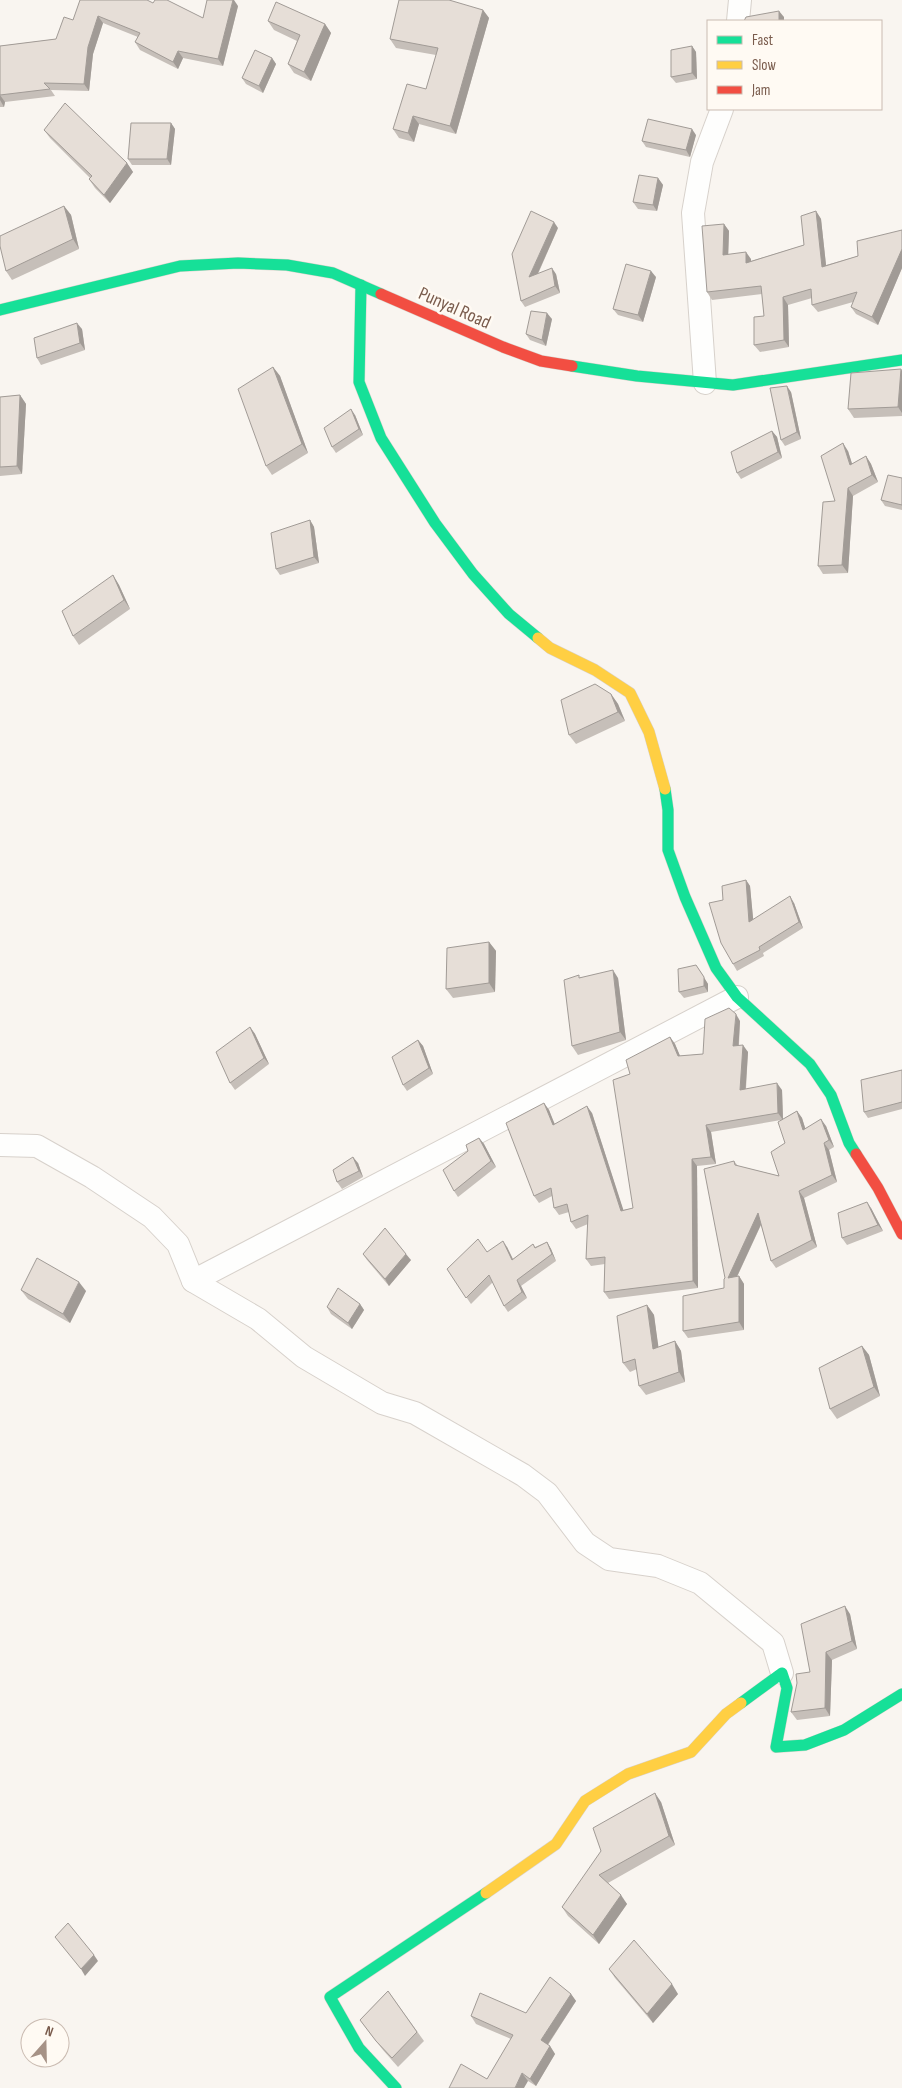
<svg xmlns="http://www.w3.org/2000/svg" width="902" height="2088" font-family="'Sofia Sans Condensed',sans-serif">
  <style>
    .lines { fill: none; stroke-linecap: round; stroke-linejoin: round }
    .street-casing { stroke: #d7d1cb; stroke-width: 24 }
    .fast-casing { stroke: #d9d2cb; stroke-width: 12 }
    .slow-casing { stroke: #d9d2cb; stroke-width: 12 }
    .jam-casing { stroke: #d9d2cb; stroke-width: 12 }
    .street { stroke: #fefefd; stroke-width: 22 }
    .fast { stroke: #16e098; stroke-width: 11 }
    .slow { stroke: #ffcf43; stroke-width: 11 }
    .jam { stroke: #f24e42; stroke-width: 11 }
    .wall { fill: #c6bfb9 }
    .shaded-wall { fill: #a19b96 }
    .building { fill: #e6ded7; stroke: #a19b96 }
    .labels { text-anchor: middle; stroke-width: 5; stroke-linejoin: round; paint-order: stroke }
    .street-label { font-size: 19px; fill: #7a5c4d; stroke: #fffaf3 }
  </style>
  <rect width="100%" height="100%" fill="#f9f5f0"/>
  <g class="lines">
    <defs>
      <g id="street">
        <path d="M738 21 740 0"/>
        <path d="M705 383 693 213 702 162 722 109"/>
        <path d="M0 1145 37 1146 92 1177 152 1217 178 1244 193 1281 258 1319 304 1357 382 1403 415 1413 523 1475 547 1493 585 1543 609 1559 658 1566 700 1583 773 1643 782 1673"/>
        <path d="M193 1281 737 997"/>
      </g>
      <g id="fast">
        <path d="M361 285 359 382 381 438 435 523 473 574 509 614 538 638"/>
        <path d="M0 310 180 266 238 263 287 265 333 273 381 294"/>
        <path d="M572 366 637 376 733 385 902 360"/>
        <path d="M665 789 668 810V850L685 897 716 968 737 997 810 1064 831 1095 849 1143 856 1154"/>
        <path d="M741 1703 782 1673 787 1688 776 1747 805 1745 844 1730 902 1694"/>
        <path d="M396 2088 359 2048 330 1997 486 1893"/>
      </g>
      <g id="slow">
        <path d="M538 638 550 648 595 670 630 693 649 732 665 789"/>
        <path d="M486 1893 556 1844 585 1801 628 1774 691 1752 726 1714 741 1703"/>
      </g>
      <g id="jam">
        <path d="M381 294 503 347 541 361 572 366"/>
        <path d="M856 1154 878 1188 902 1234"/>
      </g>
    </defs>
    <use href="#street" class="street-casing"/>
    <use href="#fast" class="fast-casing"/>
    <use href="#slow" class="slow-casing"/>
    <use href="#jam" class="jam-casing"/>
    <use href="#street" class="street"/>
    <use href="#fast" class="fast"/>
    <use href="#slow" class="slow"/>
    <use href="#jam" class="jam"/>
  </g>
  <g class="wall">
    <path d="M153 3 203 18 238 6 223 66 183 58 178 69 140 50 135 42 138 37 103 23 93 54 89 91 51 90 55 96 5 102 4 107H0V46L56 39 73 20Z"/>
    <path d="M483 10 489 18 456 134 419 124 414 142 399 138 393 129 426 89 436 55 396 48 390 39Z"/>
    <path d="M268 21 325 24 331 33 311 81 294 73 288 64 297 41 274 30Z"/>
    <path d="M692 46 696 52 697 79 676 83 671 77Z"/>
    <path d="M272 58 276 64 263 93 246 84 242 78Z"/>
    <path d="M171 123 175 129 171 165H132L128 159Z"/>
    <path d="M44 130 127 163 133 172 110 203 95 188 89 179 90 178 50 138Z"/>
    <path d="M696 135 690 157 646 147 642 141Z"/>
    <path d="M658 178 663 185 657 211 638 209 633 202Z"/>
    <path d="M64 206 71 215 79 249 12 280 6 271Z"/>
    <path d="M816 211 821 219 826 265 858 256 902 230V268L878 325 856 314 851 307 853 302 818 312 812 305V298L788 305 789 347 760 352 754 345 764 316 762 294 712 300 707 292 724 224 729 231 728 254 751 259V261L804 245Z"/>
    <path d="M558 228 538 274H556L560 293 525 307 521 301Z"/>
    <path d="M656 277 643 322 618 315 613 309Z"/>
    <path d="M552 319 546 346 530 340 526 334Z"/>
    <path d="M82 329 85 350 41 365 37 358Z"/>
    <path d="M273 367 280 376 308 453 272 475 266 466Z"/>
    <path d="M901 369 902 371V416L854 418 848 409Z"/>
    <path d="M791 392 801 439 785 446 781 440Z"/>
    <path d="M20 395 26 404 22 474 0 476V397Z"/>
    <path d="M355 415 363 435 336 453 332 447Z"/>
    <path d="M772 431 777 437 782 458 741 479 737 473Z"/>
    <path d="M848 451 852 464 866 456 871 464 878 482 853 496 848 573 823 574 818 566Z"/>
    <path d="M902 478V510L885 506 881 500Z"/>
    <path d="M310 520 314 527 319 563 280 575 276 569Z"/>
    <path d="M113 575 119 585 130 609 79 645 73 636Z"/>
    <path d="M611 694 618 704 625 721 576 744 569 735Z"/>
    <path d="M746 880 750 886 753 919 794 903 803 928 763 953 764 956 737 971 733 964 723 900Z"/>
    <path d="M489 942 496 951 495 992 453 998 446 989Z"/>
    <path d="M700 971 708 984V992L684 998 679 992Z"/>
    <path d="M580 977 618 978 626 1040 578 1055 572 1046Z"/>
    <path d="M740 1021 739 1045 748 1052 746 1089 782 1090 783 1119 797 1111 802 1118 805 1128 826 1126 834 1147 829 1150 837 1182 804 1198 817 1247 776 1268 771 1261 761 1225 737 1277 739 1276 744 1284V1330L688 1338 683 1331 724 1288 725 1278 734 1161 738 1166 779 1176 785 1143 781 1120 711 1132 716 1164 697 1166 698 1288 609 1299 604 1292 605 1264 591 1266 586 1259 588 1224 576 1229 571 1222 569 1212 559 1215 554 1208 552 1196 539 1203 534 1196 544 1103 549 1110 554 1124 592 1113 623 1210 633 1208 630 1074 670 1037 675 1044 680 1056 703 1054Z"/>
    <path d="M250 1027 255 1034 269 1064 235 1090 230 1083Z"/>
    <path d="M418 1040 423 1046 433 1074 407 1091 403 1085Z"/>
    <path d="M902 1070V1109L868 1118 864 1112Z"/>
    <path d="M479 1138 484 1144 496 1167 458 1197 454 1191 468 1151Z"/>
    <path d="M358 1163 363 1177 342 1189 337 1182Z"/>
    <path d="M871 1208 883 1231 847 1245 842 1238Z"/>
    <path d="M547 1242 551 1249 556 1261 521 1286 527 1298 508 1312 504 1306 493 1282 471 1304 447 1269 487 1252 507 1247 513 1259 533 1244 535 1247Z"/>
    <path d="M363 1254 411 1260 389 1286 367 1260Z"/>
    <path d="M21 1290 86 1291 70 1323 28 1299Z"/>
    <path d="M360 1304 364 1310 352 1329 331 1314 327 1307Z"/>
    <path d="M647 1305 654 1315 658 1347 675 1341 681 1351 685 1382 646 1395 639 1386 637 1369 630 1372 623 1363Z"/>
    <path d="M862 1346 869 1355 880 1396 837 1419 830 1409Z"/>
    <path d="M850 1614 857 1649 832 1660 830 1716 797 1720 791 1712 810 1672Z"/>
    <path d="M661 1802 675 1845 608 1883 627 1904 599 1944 568 1916 562 1907Z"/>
    <path d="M609 1969 678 1994 653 2023 615 1978Z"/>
    <path d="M388 1991 424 2041 398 2067 383 2050 360 2020Z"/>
    <path d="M571 1994 576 2001 548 2045 550 2046 555 2054 536 2086 528 2081 487 2079 511 2039 476 2024 471 2016 526 2013Z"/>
  </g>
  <g class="shaded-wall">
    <path d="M233 0H234L238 6 223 66 218 59Z"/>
    <path d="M483 10 489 18 456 134 450 126Z"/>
    <path d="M779 11 784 17V21H779Z"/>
    <path d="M98 16 103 23 93 54 89 91 84 84 88 47Z"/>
    <path d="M325 24 331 33 311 81 304 72Z"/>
    <path d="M692 46 696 52 697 79 692 73Z"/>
    <path d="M178 51 183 58 178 69 173 62Z"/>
    <path d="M272 58 276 64 263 93 259 86Z"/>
    <path d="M0 95 5 102 4 107 0 100Z"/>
    <path d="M413 116 419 124 414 142 408 133Z"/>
    <path d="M171 123 175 129 171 165 167 159Z"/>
    <path d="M692 129 696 135 690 157 686 150Z"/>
    <path d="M127 163 133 172 110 203 104 195Z"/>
    <path d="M658 178 663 185 657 211 653 205Z"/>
    <path d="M64 206 71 215 79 249 73 239Z"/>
    <path d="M816 211 821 219 827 274 822 267Z"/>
    <path d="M554 222 558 228 533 284 529 277Z"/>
    <path d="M724 224 729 231 728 262 723 255Z"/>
    <path d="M902 249V268L878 325 872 317Z"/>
    <path d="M746 252 751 259V270L746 263Z"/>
    <path d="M552 268 556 274 560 293 555 286Z"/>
    <path d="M651 271 656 277 643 322 638 315Z"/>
    <path d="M783 297 788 305 789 347 784 340Z"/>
    <path d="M547 313 552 319 546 346 542 340Z"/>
    <path d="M77 323 82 329 85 350 80 343Z"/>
    <path d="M273 367 280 376 308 453 302 444Z"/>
    <path d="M901 369 902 371V413L898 407Z"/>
    <path d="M787 386 791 392 801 439 797 432Z"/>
    <path d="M20 395 26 404 22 474 17 466Z"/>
    <path d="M351 409 355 415 363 435 359 429Z"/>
    <path d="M772 431 777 437 782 458 778 452Z"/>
    <path d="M843 443 848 451 855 473 850 465Z"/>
    <path d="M866 456 871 464 878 482 872 475Z"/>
    <path d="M848 488 853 496 848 573 842 565Z"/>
    <path d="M310 520 314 527 319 563 314 557Z"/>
    <path d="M113 575 119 585 130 609 124 600Z"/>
    <path d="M611 694 618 704 625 721 618 712Z"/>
    <path d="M746 880 750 886 754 928 749 922Z"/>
    <path d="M790 896 794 903 803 928 799 922Z"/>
    <path d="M489 942 496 951 495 992 489 983Z"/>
    <path d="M696 965 708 984V992L704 986Z"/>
    <path d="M613 970 618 978 626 1040 620 1032Z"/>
    <path d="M736 1014 740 1021 738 1053 733 1046Z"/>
    <path d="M250 1027 255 1034 269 1064 264 1058Z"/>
    <path d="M670 1037 675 1044 683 1063 678 1056Z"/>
    <path d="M418 1040 423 1046 433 1074 429 1068Z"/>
    <path d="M743 1045 748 1052 745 1097 740 1090Z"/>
    <path d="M777 1083 782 1090 783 1120 778 1113Z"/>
    <path d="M544 1103 549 1110 558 1132 553 1125Z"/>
    <path d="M587 1106 592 1113 626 1218 621 1211Z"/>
    <path d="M797 1111 802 1118 808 1137 803 1130Z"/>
    <path d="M821 1119 826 1126 834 1147 829 1140Z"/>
    <path d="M706 1125 711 1132 716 1164 711 1157Z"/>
    <path d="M479 1138 484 1144 496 1167 491 1161Z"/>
    <path d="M824 1143 829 1150 837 1182 832 1175Z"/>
    <path d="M353 1157 358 1163 363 1177 359 1171Z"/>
    <path d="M692 1159 697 1166 698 1288 693 1281Z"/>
    <path d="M799 1191 804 1198 817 1247 812 1240Z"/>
    <path d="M867 1202 871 1208 883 1231 878 1225Z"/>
    <path d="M758 1213 763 1220 733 1285 728 1278Z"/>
    <path d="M503 1241 507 1247 516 1266 512 1260Z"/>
    <path d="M547 1242 551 1249 556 1261 552 1254Z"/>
    <path d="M406 1254 411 1260 389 1286 385 1279Z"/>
    <path d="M739 1276 744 1284V1330L739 1322Z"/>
    <path d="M517 1280 521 1286 527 1298 522 1292Z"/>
    <path d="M79 1282 86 1291 70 1323 63 1314Z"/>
    <path d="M360 1304 364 1310 352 1329 348 1323Z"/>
    <path d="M647 1305 654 1315 660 1358 653 1349Z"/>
    <path d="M675 1341 681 1351 685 1382 679 1372Z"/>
    <path d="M862 1346 869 1355 880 1396 874 1387Z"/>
    <path d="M845 1606 850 1614 857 1649 852 1641Z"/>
    <path d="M826 1652 832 1660 830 1716 825 1708Z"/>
    <path d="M655 1793 661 1802 675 1845 669 1836Z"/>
    <path d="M621 1895 627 1904 599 1944 593 1935Z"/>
    <path d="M94 1955 98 1961 85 1976 81 1969Z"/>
    <path d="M672 1984 678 1994 653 2023 647 2014Z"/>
    <path d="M571 1994 576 2001 546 2047 541 2040Z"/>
    <path d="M550 2046 555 2054 536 2086 530 2079Z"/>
    <path d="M522 2073 528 2081 524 2088H515Z"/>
  </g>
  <g class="building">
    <path d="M80 0H147L153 3 155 0H167L203 18 207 0H233L218 59 178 51 173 62 135 42 140 33 98 16 88 47 84 84 44 83 50 89 0 95V46L56 39 64 17 73 20Z"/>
    <path d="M399 0H449L483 10 450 126 413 116 408 133 393 129 407 84 426 89 438 48 390 39Z"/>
    <path d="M276 2 325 24 304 72 288 64 300 35 268 21Z"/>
    <path d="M779 11V21H744L746 17Z"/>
    <path d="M692 46V73L671 77V50Z"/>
    <path d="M255 50 272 58 259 86 242 78Z"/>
    <path d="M65 103 127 163 104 195 89 179 92 176 44 130Z"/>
    <path d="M648 119 692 129 686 150 642 141Z"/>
    <path d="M131 123H171L167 159H128Z"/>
    <path d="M639 175 658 178 653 205 633 202Z"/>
    <path d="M64 206 73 239 6 271 0 246V236Z"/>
    <path d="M531 211 554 222 529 277 552 268 555 286 521 301 512 254Z"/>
    <path d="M816 211 822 267 858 256 857 241 902 230V249L872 317 851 307 857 292 812 305 811 289 783 297 784 340 754 345V317L764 316 761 286 707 292 702 226 724 224 723 255 746 252V263L804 245 801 216Z"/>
    <path d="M626 264 651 271 638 315 613 309Z"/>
    <path d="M531 311 547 313 542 340 526 334Z"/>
    <path d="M77 323 80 343 37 358 34 338Z"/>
    <path d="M273 367 302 444 266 466 238 389Z"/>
    <path d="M901 369 898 407 848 409 851 373Z"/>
    <path d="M787 386 797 432 781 440 770 388Z"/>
    <path d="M20 395 17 466 0 467V397Z"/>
    <path d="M351 409 359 429 332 447 324 428Z"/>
    <path d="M772 431 778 452 737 473 731 452Z"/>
    <path d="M843 443 850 465 866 456 872 475 848 488 842 565 818 566 823 502 835 501 821 456Z"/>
    <path d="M888 475 902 478V505L881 500Z"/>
    <path d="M310 520 314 557 276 569 271 533Z"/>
    <path d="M113 575 124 600 73 636 62 611Z"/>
    <path d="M595 684 611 694 618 712 569 735 561 700Z"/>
    <path d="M746 880 749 922 790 896 799 922 759 947 760 950 733 964 721 943 709 903 723 900 722 886Z"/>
    <path d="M489 942V983L446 989 447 948Z"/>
    <path d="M696 965 704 977V986L679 992 678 969Z"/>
    <path d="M613 970 620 1032 572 1046 564 980 579 975V978Z"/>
    <path d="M729 1008 736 1014 733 1046 743 1045 740 1090 777 1083 778 1113 706 1125 711 1157 692 1159 693 1281 604 1292 605 1257 586 1259 588 1215 571 1222 567 1204 554 1208 551 1188 534 1196 506 1123 544 1103 553 1125 587 1106 621 1211 633 1208 613 1080 630 1074 626 1060 670 1037 678 1056 703 1054 705 1019Z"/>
    <path d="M250 1027 264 1058 230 1083 216 1052Z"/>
    <path d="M418 1040 429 1068 403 1085 392 1057Z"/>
    <path d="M902 1070V1102L864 1112 861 1080Z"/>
    <path d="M797 1111 803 1130 821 1119 829 1140 824 1143 832 1175 799 1191 812 1240 771 1261 758 1213 728 1278 739 1276V1322L683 1331V1296L724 1288V1279L725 1278 704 1169 734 1161 735 1165 779 1176 771 1152 785 1143 778 1122Z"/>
    <path d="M479 1138 491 1161 454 1191 443 1170 468 1151 466 1145Z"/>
    <path d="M353 1157 359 1171 337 1182 333 1170Z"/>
    <path d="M867 1202 878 1225 842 1238 838 1213Z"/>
    <path d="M385 1228 406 1254 385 1279 363 1254Z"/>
    <path d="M478 1239 487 1252 503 1241 512 1260 533 1244 535 1248 547 1242 552 1254 517 1280 522 1292 504 1306 489 1275 466 1298 447 1269Z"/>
    <path d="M37 1258 79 1282 63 1314 21 1290Z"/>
    <path d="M338 1288 360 1304 348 1323 327 1307Z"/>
    <path d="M647 1305 653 1349 675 1341 679 1372 639 1386 635 1359 623 1363 617 1316Z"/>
    <path d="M862 1346 874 1387 830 1409 819 1368Z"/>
    <path d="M845 1606 852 1641 826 1652 825 1708 791 1712 797 1683 796 1674 810 1672 801 1624Z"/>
    <path d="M655 1793 669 1836 599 1875 621 1895 593 1935 562 1907 601 1851 593 1828Z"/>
    <path d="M68 1923 94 1955 81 1969 55 1937Z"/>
    <path d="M634 1940 672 1984 647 2014 609 1969Z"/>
    <path d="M550 1977 571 1994 541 2040 550 2046 530 2079 522 2073 515 2088H449L461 2064 487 2079 513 2035 471 2016 480 1993 526 2013Z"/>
    <path d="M388 1991 417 2032 392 2058 376 2041 360 2020Z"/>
  </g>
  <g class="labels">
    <g class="street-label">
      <text transform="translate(455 307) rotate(24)" y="7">Punyal Road</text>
    </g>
  </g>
  <rect x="707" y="20" width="175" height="90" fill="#fffaf3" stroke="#cabbb1"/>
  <rect x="717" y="36" width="25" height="8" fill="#16e098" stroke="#cabbb1"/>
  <text x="752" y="45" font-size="15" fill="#7a5c4d">Fast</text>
  <rect x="717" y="61" width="25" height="8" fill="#ffcf43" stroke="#cabbb1"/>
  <text x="752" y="70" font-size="15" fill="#7a5c4d">Slow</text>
  <rect x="717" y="86" width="25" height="8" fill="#f24e42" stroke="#cabbb1"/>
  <text x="752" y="95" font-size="15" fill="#7a5c4d">Jam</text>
  <g transform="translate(45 2043) rotate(20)"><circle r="24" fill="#fffaf3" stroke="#cabbb1"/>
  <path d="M0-4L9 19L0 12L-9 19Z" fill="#a69286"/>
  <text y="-8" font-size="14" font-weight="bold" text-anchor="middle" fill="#7a5c4d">N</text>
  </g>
</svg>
